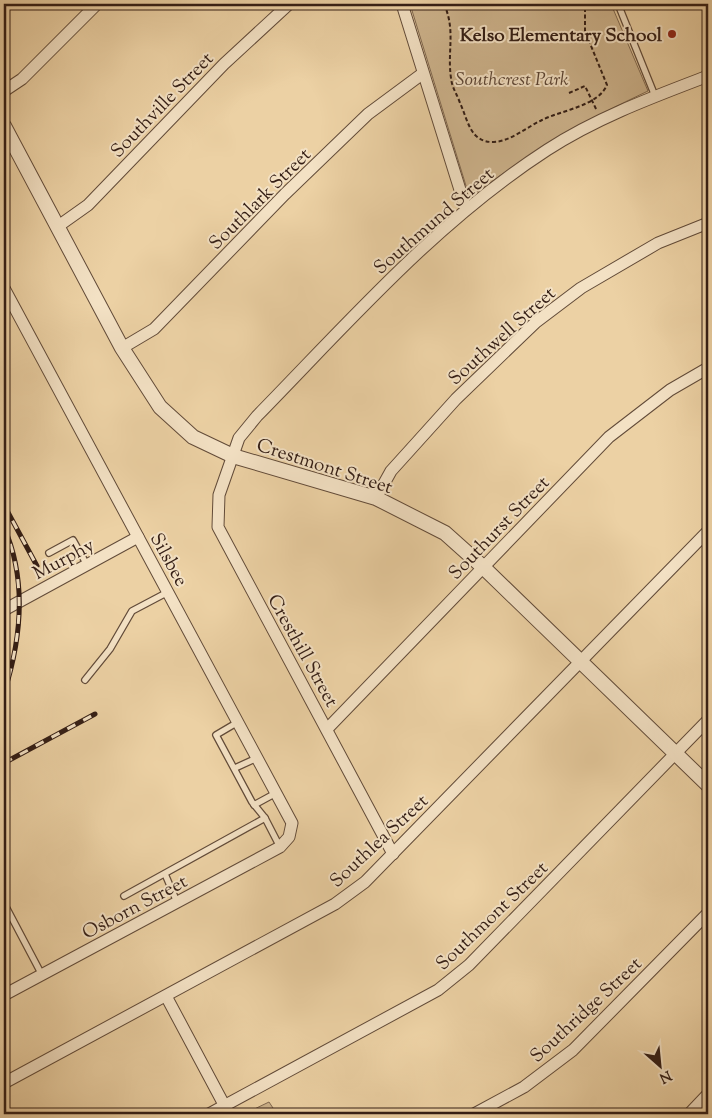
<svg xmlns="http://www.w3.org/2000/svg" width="712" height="1118" font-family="'Sorts Mill Goudy',serif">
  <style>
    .green { fill: #cdb38c; stroke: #806850 }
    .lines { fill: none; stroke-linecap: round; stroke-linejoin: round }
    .service-casing { stroke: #624b39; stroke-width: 8 }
    .minor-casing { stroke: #624b39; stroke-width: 13 }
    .tertiary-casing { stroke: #624b39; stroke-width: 16 }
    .path { stroke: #341e15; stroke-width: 2; stroke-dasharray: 4 2.5; stroke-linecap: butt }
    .service { stroke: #f3e1c4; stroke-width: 5.5 }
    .minor { stroke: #f3e1c4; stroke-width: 11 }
    .tertiary { stroke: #f3e1c4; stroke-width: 14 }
    .rail-casing { stroke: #341e15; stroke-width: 5 }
    .rail { stroke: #f3e1c4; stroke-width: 3; stroke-dasharray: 9; stroke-linecap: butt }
    .poi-dot { fill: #8f2418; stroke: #f3e1c4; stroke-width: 2 }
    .labels { text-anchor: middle; stroke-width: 4; stroke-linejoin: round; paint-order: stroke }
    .poi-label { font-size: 19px; font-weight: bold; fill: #341e15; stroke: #f3e1c4; text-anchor: end }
    .park-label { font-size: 19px; font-style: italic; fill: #5a4333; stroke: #f3e1c4 }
    .street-label { font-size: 19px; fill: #341e15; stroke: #f3e1c4 }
  </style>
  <rect width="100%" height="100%" fill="#ecd1a4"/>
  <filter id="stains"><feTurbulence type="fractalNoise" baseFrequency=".004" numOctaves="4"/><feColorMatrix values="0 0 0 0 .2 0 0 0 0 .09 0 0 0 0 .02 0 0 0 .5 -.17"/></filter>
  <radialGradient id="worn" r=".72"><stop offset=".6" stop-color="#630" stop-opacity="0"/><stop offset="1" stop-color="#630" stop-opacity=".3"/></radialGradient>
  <g class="green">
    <path d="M410 4H611L648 91C588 119 532 151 479 191L472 193 467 189Z"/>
    <path d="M269 1102 277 1114H244Z"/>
  </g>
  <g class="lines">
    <defs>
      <g id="service">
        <path d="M618 4 655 96"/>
        <path d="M49 553 73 540 87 565"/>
        <path d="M85 680 110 649 132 611 168 592"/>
        <path d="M238 722 216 735 252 802 265 818 280 847"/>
        <path d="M235 768 257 758"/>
        <path d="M254 805 276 793"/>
        <path d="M165 874 177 902"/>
        <path d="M124 896 265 818"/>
        <path d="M4 903 42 975"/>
      </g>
      <g id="minor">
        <path d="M402 4 466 209"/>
        <path d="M4 91 22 79 97 4"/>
        <path d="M57 227 88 205 224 64 289 4"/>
        <path d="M4 288 292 823 289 837 280 847 4 995"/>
        <path d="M122 348 154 329 285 194 368 114 422 74"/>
        <path d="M376 498 391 471 456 399 536 322 581 288 658 243 708 223"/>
        <path d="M4 610 138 537"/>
        <path d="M328 728 609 437 670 390 708 368"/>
        <path d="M393 854 218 527 219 495 239 438 257 416C349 322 436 222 547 150 596 118 653 97 708 76"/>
        <path d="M166 996 229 1114"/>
        <path d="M4 1083 335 904 365 882 708 531"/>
        <path d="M209 1114 438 990 469 965 708 720"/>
        <path d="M474 1114 524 1087 573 1050 708 913"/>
        <path d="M689 1114 708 1094"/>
      </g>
      <path id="tertiary" d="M4 126 122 348 160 407 193 437 233 456 376 498 445 533 483 567 708 785"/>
    </defs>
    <use href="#service" class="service-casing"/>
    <use href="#minor" class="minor-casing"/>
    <use href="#tertiary" class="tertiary-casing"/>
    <g class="path">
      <path d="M444 4C456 31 447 51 451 78 452 88 457 94 460 103 468 120 470 143 494 142 511 141 527 127 542 120 562 110 598 106 607 85L585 31V4"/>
      <path d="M569 93 585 86 597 111"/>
    </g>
    <use href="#service" class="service"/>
    <use href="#minor" class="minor"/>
    <use href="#tertiary" class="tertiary"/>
    <defs>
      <g id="rail">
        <path d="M4 505 37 566"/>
        <path d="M4 527C27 580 21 640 4 693"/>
        <path d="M4 763 95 714"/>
      </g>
    </defs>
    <use href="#rail" class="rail-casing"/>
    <use href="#rail" class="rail"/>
  </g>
  <circle class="poi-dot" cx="672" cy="34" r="5"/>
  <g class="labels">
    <g class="poi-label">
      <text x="662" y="41">Kelso Elementary School</text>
    </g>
    <g class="park-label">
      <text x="512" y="85">Southcrest Park</text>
    </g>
    <g class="street-label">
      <text transform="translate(161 104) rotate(-46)" y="7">Southville Street</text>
      <text transform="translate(259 198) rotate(-45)" y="7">Southlark Street</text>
      <text transform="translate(433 220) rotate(-41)" y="7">Southmund Street</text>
      <text transform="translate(501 335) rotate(-42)" y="7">Southwell Street</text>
      <text transform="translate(325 465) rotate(18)" y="7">Crestmont Street</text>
      <text transform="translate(498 527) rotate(-46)" y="7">Southurst Street</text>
      <text transform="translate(63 558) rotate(-28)" y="7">Murphy</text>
      <text transform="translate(170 559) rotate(61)" y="7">Silsbee</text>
      <text transform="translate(304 650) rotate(61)" y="7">Cresthill Street</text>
      <text transform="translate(378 840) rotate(-43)" y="7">Southlea Street</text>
      <text transform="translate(134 906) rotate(-28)" y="7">Osborn Street</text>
      <text transform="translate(491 915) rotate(-44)" y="7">Southmont Street</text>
      <text transform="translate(585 1009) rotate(-43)" y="7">Southridge Street</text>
    </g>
  </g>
  <rect width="712" height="1118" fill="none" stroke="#ecd1a4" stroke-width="20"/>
  <rect x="5" y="5" width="702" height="1108" fill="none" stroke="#341e15" stroke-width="2.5"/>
  <rect x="10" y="10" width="692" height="1098" fill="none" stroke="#341e15"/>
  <g transform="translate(660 1066) rotate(153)" stroke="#f3e1c4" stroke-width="4" paint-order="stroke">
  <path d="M0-4L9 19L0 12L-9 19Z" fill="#341e15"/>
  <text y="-8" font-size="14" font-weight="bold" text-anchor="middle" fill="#341e15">N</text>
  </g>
  <rect width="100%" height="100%" filter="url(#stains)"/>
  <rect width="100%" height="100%" fill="url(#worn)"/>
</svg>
